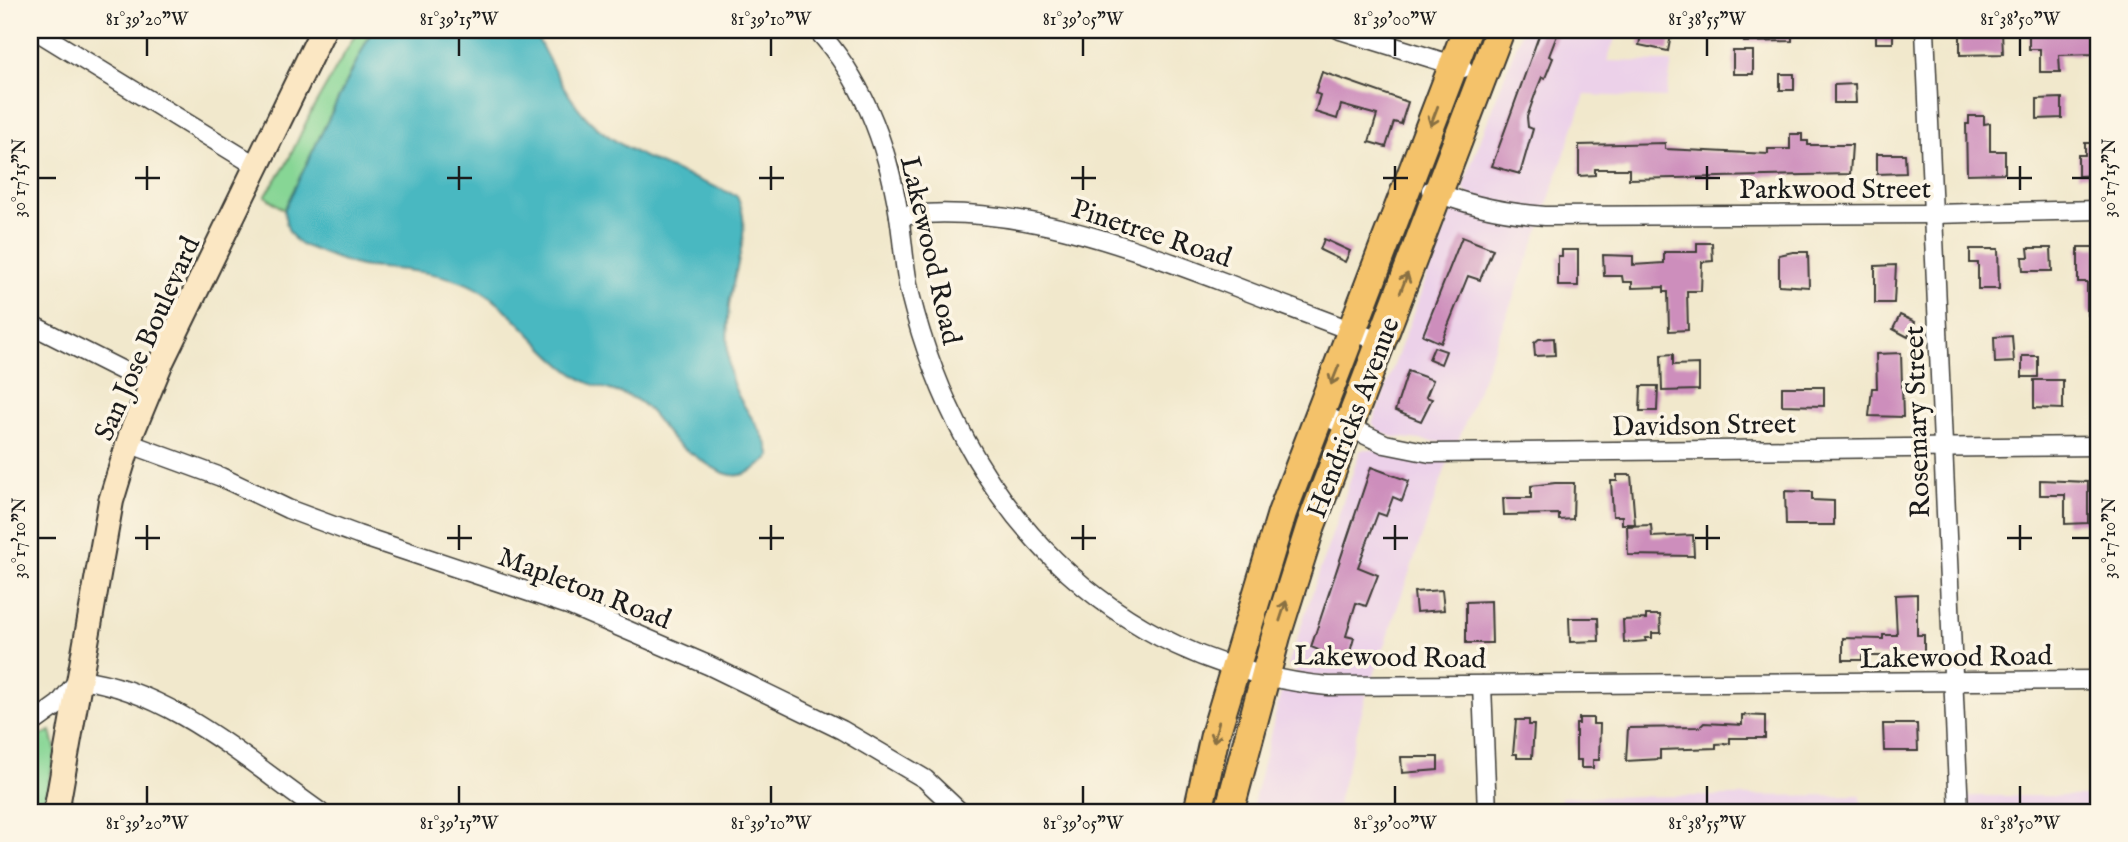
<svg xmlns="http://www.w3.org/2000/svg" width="2128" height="842" font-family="'IM FELL English',serif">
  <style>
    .built { fill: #ecd1e9 }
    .green { fill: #87d695; stroke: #527958; stroke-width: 2 }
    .water { fill: #49b8c1; stroke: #326a6e; stroke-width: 2 }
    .building { fill: #cd8ebc }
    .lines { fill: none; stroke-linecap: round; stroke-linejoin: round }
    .street-casing { stroke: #3c3b36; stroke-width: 21 }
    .secondary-casing { stroke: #3c3b36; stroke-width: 28 }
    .primary-casing { stroke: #3c3b36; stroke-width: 32 }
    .street { stroke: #fff; stroke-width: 18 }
    .secondary { stroke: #fbe7c3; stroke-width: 24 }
    .primary { stroke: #f4c26a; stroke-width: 28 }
    .oneway { stroke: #886f43 }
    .ticks { fill: none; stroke: #1c1c1c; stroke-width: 2.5 }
    .labels { text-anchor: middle; stroke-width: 7; stroke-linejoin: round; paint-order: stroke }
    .street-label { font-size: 28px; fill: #1c1c1c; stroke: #fcf5e5 }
    .neatline { fill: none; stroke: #1c1c1c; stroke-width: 2.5 }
    .ticks-label { font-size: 18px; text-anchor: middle; fill: #1c1c1c }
  </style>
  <rect width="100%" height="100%" fill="#fcf5e5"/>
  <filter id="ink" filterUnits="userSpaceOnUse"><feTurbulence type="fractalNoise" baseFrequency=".0143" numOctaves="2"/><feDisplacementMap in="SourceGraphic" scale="14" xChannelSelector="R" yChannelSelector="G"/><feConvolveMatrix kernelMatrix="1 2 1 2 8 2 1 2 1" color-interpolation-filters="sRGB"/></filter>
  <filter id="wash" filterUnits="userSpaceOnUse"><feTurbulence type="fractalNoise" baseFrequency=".00686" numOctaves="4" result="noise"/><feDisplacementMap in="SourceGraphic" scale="28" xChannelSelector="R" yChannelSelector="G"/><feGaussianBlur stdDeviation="1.57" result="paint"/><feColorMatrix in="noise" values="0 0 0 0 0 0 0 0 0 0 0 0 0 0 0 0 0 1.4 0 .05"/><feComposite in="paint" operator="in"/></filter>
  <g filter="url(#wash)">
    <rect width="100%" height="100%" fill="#f1e8cc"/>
    <g class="built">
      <path d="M1522 30H1618L1607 61 1672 62 1666 98 1585 95 1545 211 1471 197 1462 188Z"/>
      <path d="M1456 211 1542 223 1457 444 1394 437 1381 433 1372 424 1451 212Z"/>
      <path d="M1365 449 1449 458 1373 678 1305 676 1293 671 1288 665 1360 451Z"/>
      <path d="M1301 688 1367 693 1337 806H1363V812H1251L1281 692Z"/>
      <path d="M1861 795V812H1561V797Z"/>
      <path d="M1964 796H2098V812H1965Z"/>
    </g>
    <g class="green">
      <path d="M358 30H372L284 210 265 196 286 165 311 112Z"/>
      <path d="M51 731 56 751 42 812H30V740Z"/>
    </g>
    <path class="water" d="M372 30H533C549 59 563 92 586 117 620 154 691 176 737 196 754 230 733 271 729 306 727 325 727 346 729 365 732 402 762 422 771 456 742 484 729 479 698 458 690 452 679 447 672 439 661 427 655 414 641 403 623 390 602 391 583 380 542 356 516 309 474 287 444 272 398 269 367 267 346 265 321 251 301 245 288 235 286 226 284 210Z"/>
    <g id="blocks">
      <g class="building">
        <path d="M1541 30H1559L1549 56 1553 58 1545 78 1542 77 1537 89 1527 117 1528 127 1533 129 1520 174 1492 166Z"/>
        <path d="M1642 30H1672L1668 51 1639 45Z"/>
        <path d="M1744 30H1792V41L1744 42Z"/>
        <rect x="1876" y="30" width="17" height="13"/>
        <path d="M1960 30 2002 31 2003 54 1960 55Z"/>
        <path d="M2029 30H2096V54L2059 55 2060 72H2040V49H2029Z"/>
        <rect x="1733" y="51" width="20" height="23"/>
        <path d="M1322 72 1408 102 1401 124 1394 122 1386 147 1369 142 1377 115 1341 105 1337 119 1315 112 1320 95 1315 93Z"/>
        <rect x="1780" y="74" width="14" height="16"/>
        <path d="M1855 84 1856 103H1834V85Z"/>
        <path d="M2062 98V118L2037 119V99Z"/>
        <path d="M1969 116H1984V124L1990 123V151H2005V173L1967 174 1966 124H1969Z"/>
        <path d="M1790 134H1802V141H1808V145H1852L1850 174 1629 179V169H1595V175L1579 176V145L1665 143V149L1768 154V149H1790Z"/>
        <path d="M2085 143H2098V175L2078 176V155H2085Z"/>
        <path d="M1877 154H1905L1906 173 1877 174Z"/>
        <path d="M1462 237 1493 249 1480 280 1468 276 1441 343 1423 335Z"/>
        <path d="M1324 239 1350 251 1345 262 1320 250Z"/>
        <path d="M1697 243H1712L1713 261 1702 262 1701 291H1687L1688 330 1669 331 1668 292H1664V287L1632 288V282H1623L1622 276H1604L1603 255 1633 256V265L1664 263V252H1697Z"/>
        <path d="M2078 247H2098V315H2087V282H2078Z"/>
        <path d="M2028 248H2051L2052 271H2023L2022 257H2029Z"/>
        <path d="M1970 249H1998L1999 289H1978V263H1970Z"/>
        <path d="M1562 250H1578V286H1558V256H1562Z"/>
        <path d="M1793 252H1808L1809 287 1779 285V255Z"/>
        <path d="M1896 265 1894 303H1875V266Z"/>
        <path d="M1900 315 1915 322 1908 337 1893 329Z"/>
        <path d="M2012 336 2014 362 1995 363 1994 337Z"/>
        <path d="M1554 338 1555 355 1535 356 1534 343 1539 339Z"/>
        <path d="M1434 347 1446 351 1441 364 1429 359Z"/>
        <path d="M1901 353 1903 417 1869 416 1872 388H1877L1876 354Z"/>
        <path d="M1673 354V365L1699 364V390L1662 391 1661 355Z"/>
        <rect x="2022" y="356" width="16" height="21"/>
        <path d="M1408 371 1433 380 1426 397 1432 399 1421 421 1395 411Z"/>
        <path d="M2034 380H2063V409L2034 408Z"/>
        <path d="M1641 386H1658L1657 411H1640Z"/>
        <path d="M1782 387H1824V406L1782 405Z"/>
        <path d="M1371 467 1409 481 1402 501 1393 497 1386 516 1378 513 1358 567 1378 575 1366 606 1356 603 1346 636 1354 638 1348 659 1343 660 1311 647Z"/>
        <path d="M1617 475H1631L1635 524H1622V516H1613L1611 481H1617Z"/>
        <path d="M2040 480 2088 482V523L2065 524V495H2040Z"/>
        <path d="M1555 483H1574L1573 519 1559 520V514L1504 515 1503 498H1531V486Z"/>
        <path d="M1785 491 1812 492V500L1834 501V525H1786Z"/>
        <path d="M1651 525 1652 537 1693 535 1694 556 1628 555 1627 526Z"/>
        <path d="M1442 590 1444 610 1416 612 1414 592Z"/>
        <path d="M1917 594V635H1924V656H1862V660H1843V638L1883 639V635H1897L1895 595Z"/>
        <path d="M1491 601 1492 643H1466V602Z"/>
        <path d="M1646 615H1660L1661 633H1652V638H1645L1646 641 1624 643 1623 620 1646 619Z"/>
        <path d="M1569 618H1598L1599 641 1570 642Z"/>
        <path d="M1742 715 1765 716V738H1730V743L1716 744V748L1660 750V759L1626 761 1628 728 1700 727 1704 723 1742 725Z"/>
        <path d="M1579 718H1593V724H1600L1599 760H1593V768H1581V760H1576V724H1579Z"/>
        <path d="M1516 720H1529V725H1534L1532 758H1517V754H1513Z"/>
        <path d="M1883 724H1917L1918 751H1884Z"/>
        <path d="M1401 757H1438V770L1402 773Z"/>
      </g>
    </g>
  </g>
  <g filter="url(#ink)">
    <use href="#blocks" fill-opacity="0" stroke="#3c3b36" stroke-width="2"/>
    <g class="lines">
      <defs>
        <g id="street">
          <path d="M35 30 258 167"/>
          <path d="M817 30C864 81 888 147 899 216 903 242 904 268 910 294 962 504 1106 664 1328 686L2098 680"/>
          <path d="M1340 30 1463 68"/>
          <path d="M1925 30 1959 812"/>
          <path d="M1431 190C1468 206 1506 213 1545 216L1934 214 2098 210"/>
          <path d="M899 216C1011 202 1122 244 1226 283 1277 303 1329 322 1381 342"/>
          <path d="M30 324 151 385"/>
          <path d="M1319 413 1385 444 1430 453 2098 446"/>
          <path d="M128 443 221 477 288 509 358 535 571 606 708 665 842 730 925 779 960 812"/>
          <path d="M1482 685 1487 812"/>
          <path d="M30 725 59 704 79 679C171 690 247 761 320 812"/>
        </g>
        <path id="secondary" d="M56 812 111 501 132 432 161 362 323 30"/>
        <g id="primary">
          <path d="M1198 812 1215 735 1282 513 1467 30"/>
          <path d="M1229 812 1276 636 1311 525 1500 30"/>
        </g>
      </defs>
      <use href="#street" class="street-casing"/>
      <use href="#secondary" class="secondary-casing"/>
      <use href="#primary" class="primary-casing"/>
      <use href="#street" class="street"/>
      <use href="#secondary" class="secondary"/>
      <use href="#primary" class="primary"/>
    </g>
    <defs><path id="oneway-shaft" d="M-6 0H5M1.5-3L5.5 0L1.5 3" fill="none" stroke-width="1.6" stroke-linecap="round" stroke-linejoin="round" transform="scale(1.75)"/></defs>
    <g class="oneway">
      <use href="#oneway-shaft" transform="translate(1434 116) rotate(111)"/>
      <use href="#oneway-shaft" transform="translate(1404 283) rotate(-69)"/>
      <use href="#oneway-shaft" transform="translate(1335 375) rotate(112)"/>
      <use href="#oneway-shaft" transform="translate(1283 611) rotate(-72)"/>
      <use href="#oneway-shaft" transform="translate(1216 732) rotate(105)"/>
    </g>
  </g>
  <path class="ticks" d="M147 38V56M459 38V56M771 38V56M1083 38V56M1395 38V56M1707 38V56M2020 38V56M147 166V190M459 166V190M771 166V190M1083 166V190M1395 166V190M1707 166V190M2020 166V190M38 178H56M135 178H160M447 178H472M759 178H784M1071 178H1096M1383 178H1408M1695 178H1720M2007 178H2032M2072 178H2090M147 525V550M459 525V550M771 525V550M1083 525V550M1395 525V550M1707 525V550M2020 525V550M38 538H56M135 538H160M447 538H472M759 538H784M1071 538H1096M1383 538H1408M1695 538H1720M2007 538H2032M2072 538H2090M147 786V804M459 786V804M771 786V804M1083 786V804M1395 786V804M1707 786V804M2020 786V804"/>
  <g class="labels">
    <g class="street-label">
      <text x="1835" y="198">Parkwood Street</text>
      <text transform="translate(1152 232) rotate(18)" y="10">Pinetree Road</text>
      <text transform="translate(932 250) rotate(77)" y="10">Lakewood Road</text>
      <text transform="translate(146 338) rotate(-66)" y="10">San Jose Boulevard</text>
      <text transform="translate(1352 417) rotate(-69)" y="10">Hendricks Avenue</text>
      <text transform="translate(1916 422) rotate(-92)" y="10">Rosemary Street</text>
      <text transform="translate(1704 424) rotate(-1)" y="10">Davidson Street</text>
      <text transform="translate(585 587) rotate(21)" y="10">Mapleton Road</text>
      <text transform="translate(1390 656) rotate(1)" y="10">Lakewood Road</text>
      <text transform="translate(1956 656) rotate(-1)" y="10">Lakewood Road</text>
    </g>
  </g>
  <rect width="2128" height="842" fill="none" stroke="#fcf5e5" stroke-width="77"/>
  <rect x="38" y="38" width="2052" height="766" class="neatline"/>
  <g class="ticks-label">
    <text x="147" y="25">81°39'20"W</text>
    <text x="459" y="25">81°39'15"W</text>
    <text x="771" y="25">81°39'10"W</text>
    <text x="1083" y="25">81°39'05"W</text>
    <text x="1395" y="25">81°39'00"W</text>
    <text x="1707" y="25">81°38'55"W</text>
    <text x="2020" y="25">81°38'50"W</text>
    <text transform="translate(19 178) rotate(-90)" y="6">30°17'15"N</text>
    <text transform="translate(2109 178) rotate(-90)" y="6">30°17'15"N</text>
    <text transform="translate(19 538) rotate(-90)" y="6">30°17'10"N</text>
    <text transform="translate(2109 538) rotate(-90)" y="6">30°17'10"N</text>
    <text x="147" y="829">81°39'20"W</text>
    <text x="459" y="829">81°39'15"W</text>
    <text x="771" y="829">81°39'10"W</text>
    <text x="1083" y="829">81°39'05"W</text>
    <text x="1395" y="829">81°39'00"W</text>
    <text x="1707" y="829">81°38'55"W</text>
    <text x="2020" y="829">81°38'50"W</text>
  </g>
</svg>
